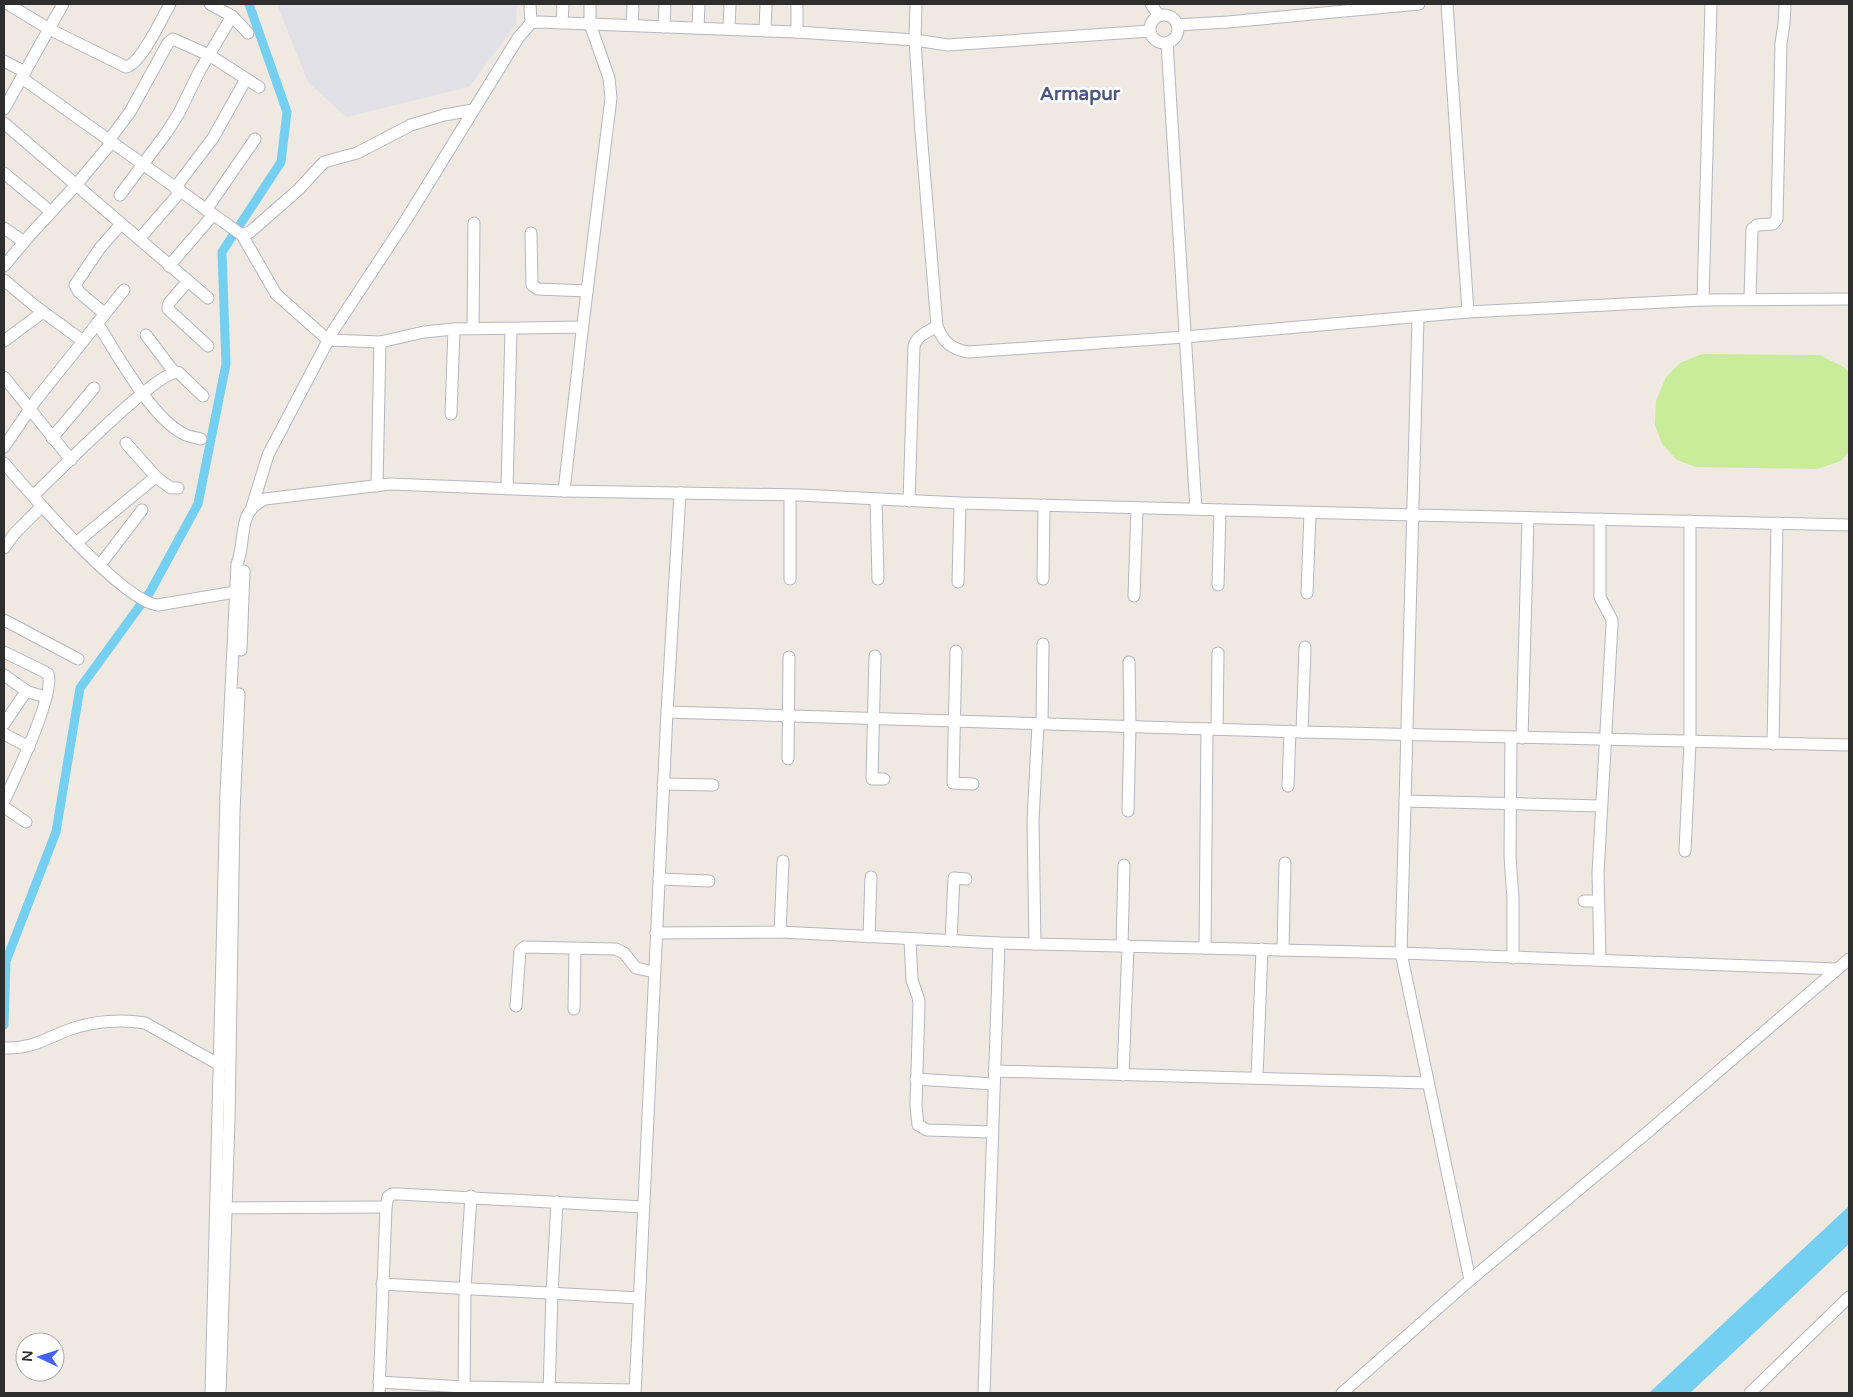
<svg xmlns="http://www.w3.org/2000/svg" width="1853" height="1397" font-family="'Varela Round',sans-serif">
  <style>
    .industrial { fill: #e3e1e8 }
    .pitch { fill: #c9ec9a }
    .water { fill: #75cff0 }
    .lines { fill: none; stroke-linecap: round; stroke-linejoin: round }
    .canal { stroke: #75cff0; stroke-width: 9 }
    .minor-casing { stroke: #b4b7c1; stroke-width: 13 }
    .minor { stroke: #fff; stroke-width: 11 }
    .labels { text-anchor: middle; stroke-width: 5; stroke-linejoin: round; paint-order: stroke }
    .district-label { font-size: 19px; font-weight: bold; fill: #4d5680; stroke: #fff }
  </style>
  <rect width="100%" height="100%" fill="#efe9e1"/>
  <path class="industrial" d="M278 4H517L516 25 469 87 346 117 308 82 278 7Z"/>
  <path class="pitch" d="M1702 354 1819 355 1844 367 1849 373V451L1841 461 1817 469 1696 467 1677 460 1662 444 1655 425 1656 401 1666 377 1680 363Z"/>
  <path class="water" d="M1849 1206V1244L1690 1393H1649Z"/>
  <g class="lines">
    <path class="canal" d="M4 1025 6 961 56 832 80 688 150 592 198 504 226 364 222 252 281 162 287 112 249 4"/>
    <defs>
      <g id="minor">
        <path d="M8 4 49 29 126 67C141 64 162 18 170 4"/>
        <path d="M530 4 531 23"/>
        <path d="M916 4 915 40 921 132 937 326C943 342 951 349 968 352L1185 337 1468 312 1703 300 1849 299"/>
        <path d="M1151 4 1159 16"/>
        <path d="M1447 4 1468 312"/>
        <circle cx="1164" cy="29" r="14"/>
        <path d="M232 16 248 33"/>
        <path d="M562 23 563 4"/>
        <path d="M632 25 633 4"/>
        <path d="M1177 25 1228 22 1419 4"/>
        <path d="M664 27 665 4"/>
        <path d="M698 28 699 4"/>
        <path d="M729 29 730 4"/>
        <path d="M765 31 766 4"/>
        <path d="M797 32V4"/>
        <path d="M1167 43 1196 509"/>
        <path d="M4 61 25 72"/>
        <path d="M22 78 242 235 250 232 298 190 324 162 357 153 411 125 444 115 473 110"/>
        <path d="M4 109 63 4"/>
        <path d="M4 123 138 238 141 237 181 191"/>
        <path d="M109 140 130 112 168 43 173 39 209 55 259 87"/>
        <path d="M4 173 51 212"/>
        <path d="M175 188 213 138 246 79"/>
        <path d="M120 195 167 132 179 113 199 72 232 16 210 4"/>
        <path d="M206 210 255 139"/>
        <path d="M4 228 24 242"/>
        <path d="M531 233 532 285 538 289 587 291"/>
        <path d="M242 235 276 294 328 340 380 342 424 332 454 329 582 327"/>
        <path d="M138 238 208 298"/>
        <path d="M4 266 30 235 76 185 112 142"/>
        <path d="M169 266 213 215"/>
        <path d="M4 280 35 306 83 341"/>
        <path d="M188 281 169 303 168 309 208 346"/>
        <path d="M1750 299 1752 229 1757 225 1773 224 1777 219 1781 43 1784 24 1785 4"/>
        <path d="M1703 300 1711 4"/>
        <path d="M105 314 79 292 75 285 100 248 121 224"/>
        <path d="M1418 317 1401 953 1470 1280"/>
        <path d="M97 323C118 355 152 420 186 435 191 437 197 438 201 439"/>
        <path d="M473 328 474 223"/>
        <path d="M146 335 174 372"/>
        <path d="M4 341 43 312"/>
        <path d="M4 377 71 460"/>
        <path d="M451 414 454 329"/>
        <path d="M52 438 94 388"/>
        <path d="M126 443 157 478"/>
        <path d="M4 447 36 400 124 290"/>
        <path d="M4 463C29 492 123 602 158 605L235 592"/>
        <path d="M377 486 380 342"/>
        <path d="M507 489 511 329"/>
        <path d="M564 491 582 332 611 98 609 78 590 24V4"/>
        <path d="M33 496C55 475 155 372 178 372L203 396"/>
        <path d="M876 499 878 579"/>
        <path d="M909 501 914 346C917 335 928 332 937 326"/>
        <path d="M252 507 268 455 333 331 406 220 518 38 531 23 539 22 797 32 915 40 948 45 1150 31"/>
        <path d="M1600 519V597L1612 620V625L1598 873 1600 960"/>
        <path d="M77 542 153 479 157 478 171 488H178"/>
        <path d="M4 548 15 533 42 506"/>
        <path d="M100 565 142 510"/>
        <path d="M790 579V495"/>
        <path d="M1043 579 1044 505"/>
        <path d="M958 582 960 503"/>
        <path d="M1218 585 1220 510"/>
        <path d="M1307 593 1310 512"/>
        <path d="M1134 596 1137 508"/>
        <path d="M4 620 78 659"/>
        <path d="M241 650 244 571"/>
        <path d="M956 651 953 783 973 784"/>
        <path d="M4 652 43 671 48 674C56 693 14 780 4 801"/>
        <path d="M875 656 872 779H884"/>
        <path d="M4 675 28 692"/>
        <path d="M667 712 1302 732 1849 745"/>
        <path d="M4 724 25 693 28 692 46 697"/>
        <path d="M1042 724 1043 644"/>
        <path d="M1217 729 1218 653"/>
        <path d="M1302 732 1305 647"/>
        <path d="M4 734 29 747"/>
        <path d="M1511 738 1510 856 1513 899V958"/>
        <path d="M1522 738 1528 518"/>
        <path d="M1773 744 1777 523"/>
        <path d="M788 759 789 657"/>
        <path d="M663 784 713 785"/>
        <path d="M1288 786 1290 731"/>
        <path d="M1405 801 1601 806"/>
        <path d="M4 807 26 822"/>
        <path d="M1128 811 1130 726 1129 662"/>
        <path d="M1685 851 1690 743V521"/>
        <path d="M659 879 709 881"/>
        <path d="M1584 901H1598"/>
        <path d="M780 932 783 861"/>
        <path d="M656 933 780 932 999 943 1401 953 1837 969"/>
        <path d="M869 937 871 877"/>
        <path d="M910 939 912 980 918 997 919 1003 916 1106 918 1125 927 1130 992 1132"/>
        <path d="M951 941 954 878 966 879"/>
        <path d="M1035 944 1033 821 1038 724"/>
        <path d="M1122 946 1124 865"/>
        <path d="M1205 948 1207 729"/>
        <path d="M1283 950 1285 863"/>
        <path d="M516 1006 520 951 524 947 616 949 624 953 636 968 654 972"/>
        <path d="M574 1009 575 949"/>
        <path d="M4 1048C33 1049 46 1038 71 1029 94 1021 122 1019 145 1023L220 1065"/>
        <path d="M994 1071 1428 1083"/>
        <path d="M1123 1075 1128 946"/>
        <path d="M1257 1078 1262 949"/>
        <path d="M916 1079 994 1084"/>
        <path d="M220 1208 386 1207"/>
        <path d="M382 1284 639 1298"/>
        <path d="M379 1382 464 1387 635 1390"/>
        <path d="M211 1393 226 794 237 564C247 539 236 512 265 499L390 484 564 491 800 495 960 503 1413 515 1849 525"/>
        <path d="M220 1393 229 1120 234 813 239 694"/>
        <path d="M379 1393 386 1207 388 1197 392 1194H399L643 1207"/>
        <path d="M464 1393 465 1288 471 1196"/>
        <path d="M549 1393 552 1293 557 1202"/>
        <path d="M635 1393 667 712 680 493"/>
        <path d="M984 1393 999 943"/>
        <path d="M1342 1393 1470 1280 1649 1131 1849 959"/>
        <path d="M1750 1393 1849 1297"/>
      </g>
    </defs>
    <use href="#minor" class="minor-casing"/>
    <use href="#minor" class="minor"/>
  </g>
  <g class="labels">
    <g class="district-label">
      <text x="1080" y="100">Armapur</text>
    </g>
  </g>
  <rect width="1853" height="1397" fill="none" stroke="#2e2e2e" stroke-width="10"/>
  <g transform="translate(40 1357) rotate(274)"><circle r="24" fill="#ffffff" stroke="#ababab"/>
  <path d="M0-4L9 19L0 12L-9 19Z" fill="#4264fb"/>
  <text y="-8" font-size="14" font-weight="bold" text-anchor="middle" fill="#2e2e2e">N</text>
  </g>
</svg>
